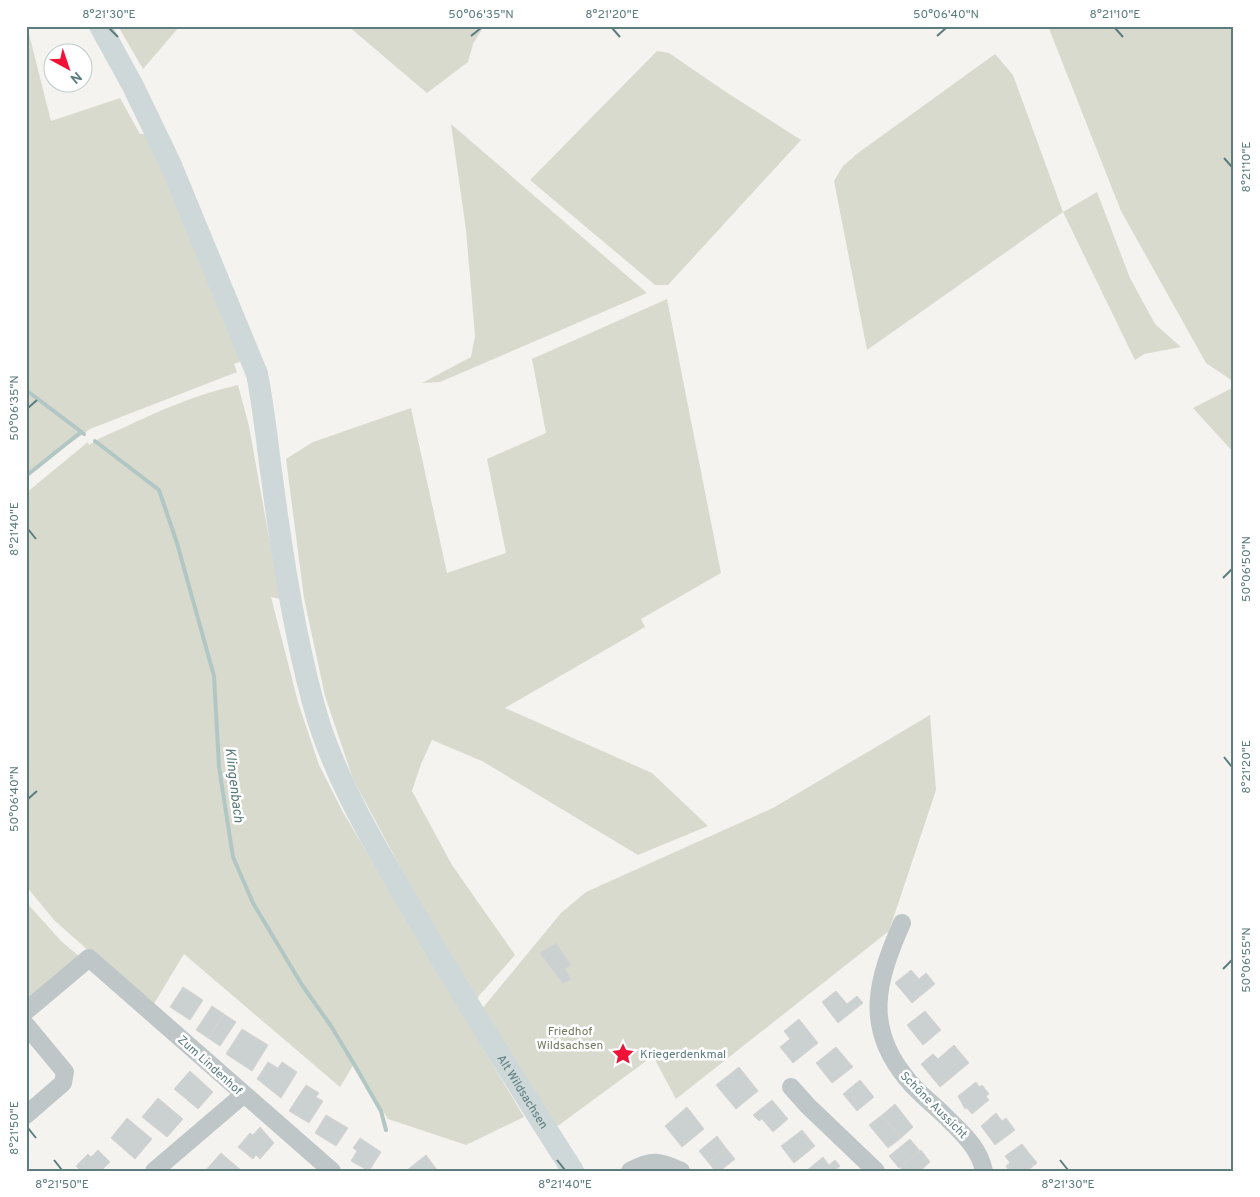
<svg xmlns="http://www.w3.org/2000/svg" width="1260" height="1197" font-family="Overpass,sans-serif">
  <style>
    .green { fill: #d8dace }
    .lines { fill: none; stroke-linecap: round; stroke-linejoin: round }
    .stream { stroke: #b2c7c4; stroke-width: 4 }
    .building { fill: #cbd0d0; stroke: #d5d4d3 }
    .minor { stroke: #bec6c7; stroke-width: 18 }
    .major { stroke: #ced8d9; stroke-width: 22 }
    .ticks { fill: none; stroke: #5c7c7e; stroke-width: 2 }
    .labels { text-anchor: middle; stroke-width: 5; stroke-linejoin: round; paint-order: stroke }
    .park-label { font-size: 12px; fill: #707a60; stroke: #fff }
    .poi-label { font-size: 12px; fill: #5c7c7e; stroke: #fff; text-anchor: start }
    .street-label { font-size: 12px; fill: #5c7c7e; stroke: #fff }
    .water-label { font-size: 14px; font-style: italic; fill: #587b76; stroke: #fff }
    .neatline { fill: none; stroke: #5c7c7e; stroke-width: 2 }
    .ticks-label { font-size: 12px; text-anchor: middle; fill: #5c7c7e }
  </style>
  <rect width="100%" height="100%" fill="#f5f3f0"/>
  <g class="green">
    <path d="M27 26 51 121 120 98 140 134H146L244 360 234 364 237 372 90 429 26 475Z"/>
    <path d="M118 26H180L143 69Z"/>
    <path d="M348 26H484L473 44 468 62 427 93Z"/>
    <path d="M1048 26H1234V382L1206 363 1121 211Z"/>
    <path d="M657 51 669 53 726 92 801 140 668 285H655L530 180Z"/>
    <path d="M995 54 1013 75 1063 212 1097 192 1130 278 1155 324 1181 347 1144 354 1135 360 1063 212 867 350 834 181 843 166 858 153Z"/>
    <path d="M451 124 647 293 440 382 422 383 471 357 475 336 466 230Z"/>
    <path d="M667 299 721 573 641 619 645 627 505 708 652 773 708 826 638 855 482 761 432 740 421 764 412 791 452 865 515 955 477 998 413 891 353 779 325 696 304 598 286 459 313 442 411 408 447 573 506 553 487 459 546 433 532 359Z"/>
    <path d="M238 385 249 426 280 599 271 597 298 702 319 765 344 814 524 1117 466 1145 388 1119 354 1064 340 1087 184 954 152 1007 54 920 26 886V493L88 442 89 445C100 437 111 433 123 428 161 410 197 394 238 385Z"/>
    <path d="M1234 387V453L1193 408Z"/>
    <path d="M930 715 936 790 889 931 676 1099 653 1056 555 1128 481 1010 561 913 586 892 773 808Z"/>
    <path d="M26 902 61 941 80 957 26 1003Z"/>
  </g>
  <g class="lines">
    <g class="stream">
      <path d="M26 390 84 434"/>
      <path d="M95 441 159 490 177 543 214 676 219 767 233 857 253 903 302 985 331 1026 354 1064 381 1111 386 1130"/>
      <path d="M26 476 81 432"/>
    </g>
  </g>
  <g class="building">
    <path d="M556 943 571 965 565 969 571 979 563 984 540 953Z"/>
    <path d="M911 970 919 979 926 973 935 984 912 1003 895 983Z"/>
    <path d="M183 987 203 1000 190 1020 170 1007Z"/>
    <path d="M836 991 847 1004 857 996 863 1003 838 1023 822 1002Z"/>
    <path d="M212 1006 224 1014 208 1038 196 1030Z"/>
    <path d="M925 1011 941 1030 923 1045 907 1025Z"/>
    <path d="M224 1014 236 1022 220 1046 208 1038Z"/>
    <path d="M799 1019 818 1043 793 1063 780 1047 790 1039 784 1031Z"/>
    <path d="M242 1029 268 1045 252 1071 226 1054Z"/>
    <path d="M954 1045 969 1063 940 1087 921 1064 933 1054 938 1059Z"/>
    <path d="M836 1047 853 1067 832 1083 816 1063Z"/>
    <path d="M268 1062 278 1068 282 1062 297 1072 281 1098 257 1079Z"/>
    <path d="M739 1067 758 1091 736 1109 716 1085Z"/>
    <path d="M190 1071 213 1092 198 1109 174 1089Z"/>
    <path d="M860 1080 874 1097 857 1111 843 1094Z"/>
    <path d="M976 1082 979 1087 982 1085 989 1094 986 1096 989 1100 972 1114 967 1108 965 1109 958 1096Z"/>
    <path d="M306 1085 319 1093 316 1097 323 1101 309 1123 289 1111Z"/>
    <path d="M158 1098 183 1119 167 1137 142 1117Z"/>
    <path d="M772 1100 788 1119 773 1132 762 1119 759 1121 753 1115Z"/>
    <path d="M895 1104 913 1127 901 1138 882 1115Z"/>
    <path d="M687 1107 704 1129 682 1147 665 1126Z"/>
    <path d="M996 1113 1002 1121 1006 1118 1015 1130 995 1145 981 1126Z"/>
    <path d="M326 1115 348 1128 336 1146 315 1133Z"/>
    <path d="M882 1115 901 1138 888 1148 869 1125Z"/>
    <path d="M127 1118 152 1139 135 1159 111 1138Z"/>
    <path d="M260 1127 274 1143 260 1159 256 1155 253 1159 238 1147 250 1133 253 1135Z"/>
    <path d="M802 1130 815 1146 794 1163 781 1146Z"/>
    <path d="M717 1136 726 1148 708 1162 699 1151Z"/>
    <path d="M360 1138 381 1152 369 1171 351 1161 357 1151 353 1148Z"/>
    <path d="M910 1139 920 1151 899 1168 889 1156Z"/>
    <path d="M1022 1144 1037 1163 1027 1171H1009L1006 1166 1010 1163 1005 1156Z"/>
    <path d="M726 1148 735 1159 720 1171H715L708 1162Z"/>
    <path d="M98 1150 110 1162 101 1171H81L76 1166 88 1154 91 1157Z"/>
    <path d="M921 1150 930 1162 920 1171H903L900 1167Z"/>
    <path d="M221 1153 242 1171H205Z"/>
    <path d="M426 1155 438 1171H406Z"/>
    <path d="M823 1157 829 1165 835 1160 840 1166 834 1171H806Z"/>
  </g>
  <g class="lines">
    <g class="minor">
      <path d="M902 923C877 980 863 1026 907 1079 918 1093 933 1104 945 1116 962 1133 979 1147 984 1171"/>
      <path d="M26 1011 89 958 332 1171"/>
      <path d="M26 1025 65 1072 63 1083 26 1115"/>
      <path d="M791 1087 808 1106 876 1171"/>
      <path d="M154 1171 243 1095"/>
      <path d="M630 1171C652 1159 660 1161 681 1171"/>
    </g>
    <path class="major" id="s1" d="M100 26 133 86 170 163 257 374C264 409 267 443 272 478 282 556 296 648 319 723 340 787 374 844 408 902 461 994 516 1082 573 1171"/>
  </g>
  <path class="ticks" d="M109 28 118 37M612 28 620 37M1115 28 1123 37M471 36 481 28M937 36 946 28M1224 158 1232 167M28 408 37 400M28 529 36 539M1223 578 1232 569M1224 757 1232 767M28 799 37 791M1223 969 1232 960M28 1128 36 1138M54 1160 62 1170M557 1160 565 1170M1060 1160 1068 1170"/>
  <defs>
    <symbol id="sight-bare" viewBox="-9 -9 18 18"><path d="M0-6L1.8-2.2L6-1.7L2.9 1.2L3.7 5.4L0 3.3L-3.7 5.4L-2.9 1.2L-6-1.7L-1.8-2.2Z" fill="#f21238" stroke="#fff" stroke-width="2.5" paint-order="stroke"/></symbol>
  </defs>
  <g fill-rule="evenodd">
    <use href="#sight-bare" x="607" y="1038" width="32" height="32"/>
  </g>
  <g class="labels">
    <g class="park-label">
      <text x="570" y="1035">Friedhof<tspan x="570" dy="14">Wildsachsen</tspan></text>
    </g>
    <g class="poi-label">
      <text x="640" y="1058">Kriegerdenkmal</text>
    </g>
    <g class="street-label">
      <text transform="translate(210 1065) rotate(42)" y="4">Zum Lindenhof</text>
      <text dy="4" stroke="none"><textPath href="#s1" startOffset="1159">Alt Wildsachsen</textPath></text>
      <text transform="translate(934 1105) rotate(45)" y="4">Schöne Aussicht</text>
    </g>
    <g class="water-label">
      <text transform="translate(235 785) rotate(83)" y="5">Klingenbach</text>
    </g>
  </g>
  <rect width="1260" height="1197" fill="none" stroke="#ffffff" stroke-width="55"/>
  <g transform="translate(68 68) rotate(140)"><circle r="24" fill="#ffffff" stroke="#becbcb"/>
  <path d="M0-4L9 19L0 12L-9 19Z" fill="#f21238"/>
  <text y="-8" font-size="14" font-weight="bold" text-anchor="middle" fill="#5c7c7e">N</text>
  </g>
  <rect x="28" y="28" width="1204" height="1142" class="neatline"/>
  <g class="ticks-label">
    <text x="109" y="18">8°21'30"E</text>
    <text x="481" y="18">50°06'35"N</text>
    <text x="612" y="18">8°21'20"E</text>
    <text x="946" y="18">50°06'40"N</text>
    <text x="1115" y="18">8°21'10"E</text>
    <text transform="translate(1246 167) rotate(-90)" y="4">8°21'10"E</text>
    <text transform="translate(14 408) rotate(-90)" y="4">50°06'35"N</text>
    <text transform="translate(14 529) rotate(-90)" y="4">8°21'40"E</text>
    <text transform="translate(1246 569) rotate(-90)" y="4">50°06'50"N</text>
    <text transform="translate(1246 767) rotate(-90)" y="4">8°21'20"E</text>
    <text transform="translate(14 799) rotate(-90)" y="4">50°06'40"N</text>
    <text transform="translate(1246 960) rotate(-90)" y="4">50°06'55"N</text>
    <text transform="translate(14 1128) rotate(-90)" y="4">8°21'50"E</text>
    <text x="62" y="1188">8°21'50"E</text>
    <text x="565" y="1188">8°21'40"E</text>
    <text x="1068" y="1188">8°21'30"E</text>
  </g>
</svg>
